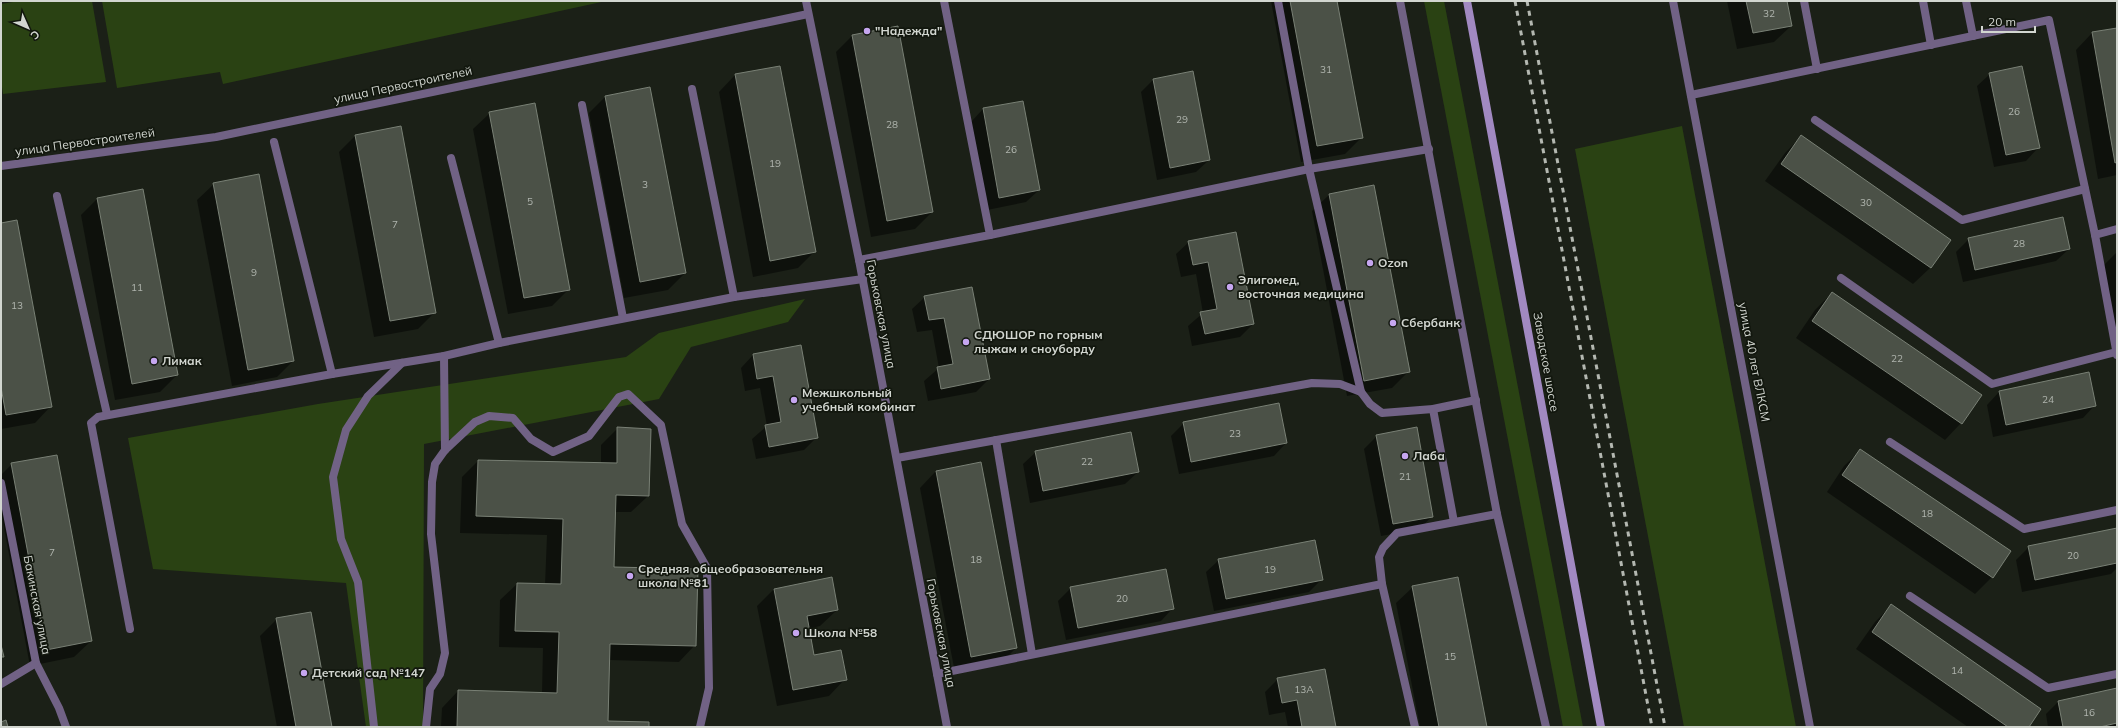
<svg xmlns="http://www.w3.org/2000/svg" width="2118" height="728" font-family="Mulish,sans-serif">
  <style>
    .green { fill: #2a4213 }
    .shadow { fill: #0007 }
    .building { fill: #4b5147; stroke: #798075 }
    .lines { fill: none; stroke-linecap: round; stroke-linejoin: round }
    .service { stroke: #716285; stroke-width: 8 }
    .minor { stroke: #716285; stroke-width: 8 }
    .tertiary { stroke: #716285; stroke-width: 8 }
    .secondary { stroke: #a189c1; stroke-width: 8 }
    .rail { stroke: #b4b8b1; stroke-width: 3; stroke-dasharray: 5 5; stroke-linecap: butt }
    .poi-dot { fill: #c6a6f0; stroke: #12170e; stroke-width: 1.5 }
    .labels { text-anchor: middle; stroke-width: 3.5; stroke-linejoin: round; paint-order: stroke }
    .number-label { font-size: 10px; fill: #b0b5ae }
    .poi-label { font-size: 12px; font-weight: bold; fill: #d2d6d0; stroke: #12170e; text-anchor: start }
    .street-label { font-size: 12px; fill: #d2d6d0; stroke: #12170e }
  </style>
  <rect width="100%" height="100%" fill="#1b2017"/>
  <g class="green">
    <path d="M19 1H92L106 82 3 94 1 80V4Z"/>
    <path d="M102 1H606L223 84 220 72 117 88Z"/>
    <path d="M1424 1H1444L1583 727H1563Z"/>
    <path d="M1682 126 1796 727H1684L1575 149Z"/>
    <path d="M805 299 788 322 691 347 659 399 424 444 423 727H366L346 583 153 569 128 438 318 404 626 357 659 333Z"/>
  </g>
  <g class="shadow">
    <path d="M1271 1H1336L1362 137 1345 154 1301 162Z"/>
    <path d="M1727 1H1786L1791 26 1774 42 1737 49Z"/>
    <path d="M2117 29V175L2098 179 2076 50 2092 33Z"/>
    <path d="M852 36 932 212 915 229 871 237 836 52Z"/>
    <path d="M780 67 814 252 798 268 753 277 719 92 735 75Z"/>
    <path d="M1990 74 2038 148 2026 161 1994 167 1977 86Z"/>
    <path d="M1153 80 1209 160 1196 172 1157 180 1141 92Z"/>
    <path d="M605 97 685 273 668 290 624 298 589 113Z"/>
    <path d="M983 109 1039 190 1026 202 987 210 971 122Z"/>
    <path d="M490 113 569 289 552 306 508 314 473 129Z"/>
    <path d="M355 136 435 312 418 329 374 337 339 152Z"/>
    <path d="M1801 137 1949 240 1930 268 1913 284 1765 181 1785 153Z"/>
    <path d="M214 184 293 361 277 377 232 386 197 200Z"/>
    <path d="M1374 186 1409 371 1392 388 1347 396 1312 211 1329 195Z"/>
    <path d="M97 199 177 375 160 392 115 400 81 215Z"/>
    <path d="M1 224 51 406 35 423 1 429Z"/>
    <path d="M1236 233 1253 324 1240 337 1192 346 1188 326 1203 313 1196 274 1181 277 1176 254 1189 242Z"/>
    <path d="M1969 239 2069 249 2056 261 1963 282 1956 252Z"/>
    <path d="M2117 252V338L2101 268Z"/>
    <path d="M972 288 989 379 976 392 928 401 924 381 939 368 932 330 917 332 912 309 925 297Z"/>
    <path d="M1832 293 1961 423 1945 440 1796 338 1815 310Z"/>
    <path d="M800 346 817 437 804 450 756 459 752 439 767 426 760 388 745 391 741 368 753 355Z"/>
    <path d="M1999 392 2095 405 2083 418 1993 437 1987 405Z"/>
    <path d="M1184 423 1286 443 1274 456 1179 474 1171 436Z"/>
    <path d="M618 428 648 496 631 512H615L613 568 695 645 679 662 609 660 607 722 648 727H441L442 708 458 691 542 693 543 648 499 647 500 600 517 584 545 585 547 535 460 533 462 477 478 461 601 464V445Z"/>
    <path d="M1377 436 1432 516 1420 529 1381 536 1364 449Z"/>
    <path d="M1861 450 2010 551 1992 577 1975 594 1827 492 1844 466Z"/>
    <path d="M1036 452 1138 472 1125 484 1030 503 1023 464Z"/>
    <path d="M12 464 91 641 74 657 30 666 1 512V475Z"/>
    <path d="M936 471 1016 648 999 665 955 673 920 488Z"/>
    <path d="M2117 530V568L2111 574 2022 592 2016 560 2029 547Z"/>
    <path d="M1219 560 1321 580 1309 592 1214 611 1206 572Z"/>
    <path d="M831 578 837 610 820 626 808 629 813 657 845 679 829 696 777 706 757 606 774 589Z"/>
    <path d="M1413 587 1486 727H1420L1396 603Z"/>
    <path d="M1071 588 1173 608 1161 621 1066 640 1058 601Z"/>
    <path d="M1892 605 2027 727H1968L1856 649 1875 622Z"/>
    <path d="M277 619 331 727H277L260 636Z"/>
    <path d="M1278 679 1335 727H1288L1285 712 1269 715 1265 692Z"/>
    <path d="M2117 689V727H2048L2046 714 2058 702Z"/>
  </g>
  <g class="building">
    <path d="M1290 1H1337L1363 138 1317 146Z"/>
    <path d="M1746 1H1787L1792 26 1753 33Z"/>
    <path d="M898 26 933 212 887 221 852 35Z"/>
    <path d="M2117 28V162L2115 163 2092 32Z"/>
    <path d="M780 66 816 252 770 261 735 74Z"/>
    <path d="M2022 66 2040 148 2006 155 1989 73Z"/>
    <path d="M1193 71 1210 160 1170 168 1153 79Z"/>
    <path d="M650 87 686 273 640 282 605 96Z"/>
    <path d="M1023 101 1040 190 999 198 983 108Z"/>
    <path d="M535 103 570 290 524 298 489 112Z"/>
    <path d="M401 126 436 313 390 321 355 135Z"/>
    <path d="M1801 135 1951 240 1931 268 1781 164Z"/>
    <path d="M259 174 294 361 248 370 213 183Z"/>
    <path d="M1374 185 1410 372 1364 381 1329 194Z"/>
    <path d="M143 189 178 375 132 384 97 198Z"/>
    <path d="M2063 217 2070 249 1975 270 1968 238Z"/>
    <path d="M17 220 52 407 6 415 1 387V223Z"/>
    <path d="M1236 232 1254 324 1205 334 1200 312 1217 309 1208 262 1193 265 1188 241Z"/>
    <path d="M972 287 990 379 941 389 937 367 953 364 944 318 929 320 924 296Z"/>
    <path d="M1832 292 1982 395 1962 424 1812 321Z"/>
    <path d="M801 345 818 438 769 447 765 425 781 422 773 376 757 379 753 354Z"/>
    <path d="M2089 372 2096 406 2006 425 1999 391Z"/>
    <path d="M1279 403 1287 443 1191 462 1183 422Z"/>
    <path d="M617 427 651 429 649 496 616 495 614 567 698 569 696 646 610 644 608 721 649 722V727H457L458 690 557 693 559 632 515 631 517 583 561 584 563 519 476 516 478 460 617 463Z"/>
    <path d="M1417 427 1433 517 1393 524 1376 435Z"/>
    <path d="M1131 432 1139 472 1043 491 1035 451Z"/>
    <path d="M1860 449 2011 551 1993 578 1842 475Z"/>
    <path d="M57 455 92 641 46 650 11 463Z"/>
    <path d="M981 462 1017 648 971 657 936 471Z"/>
    <path d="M2117 528V563L2035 580 2028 546Z"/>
    <path d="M1315 540 1323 580 1226 599 1218 559Z"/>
    <path d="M1166 569 1174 609 1078 628 1070 587Z"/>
    <path d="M832 577 838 610 807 616 814 655 841 650 847 680 793 690 774 589Z"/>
    <path d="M1458 577 1487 727H1439L1412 586Z"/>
    <path d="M1891 604 2041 709 2029 727H2008L1872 632Z"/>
    <path d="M311 612 332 727H296L276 618Z"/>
    <path d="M1 645 4 657H1Z"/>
    <path d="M1325 669 1336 727H1302L1297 700 1282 703 1277 678Z"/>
    <path d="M2117 688V723L2100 727H2063L2058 701Z"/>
    <path d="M6 720 8 727H1V722Z"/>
  </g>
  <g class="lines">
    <g class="service">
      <path d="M1278 1 1309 169 1361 392"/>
      <path d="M1400 1 1497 514 1546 727"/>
      <path d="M1804 1 1817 69"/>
      <path d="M1923 1 1931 45"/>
      <path d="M1966 1 1973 36"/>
      <path d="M692 89 734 297"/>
      <path d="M1691 95 2049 20 2095 235 2117 229"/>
      <path d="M582 105 623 318"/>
      <path d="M1815 120 1962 220 2085 189"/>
      <path d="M274 142 332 374"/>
      <path d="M451 158 499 343"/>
      <path d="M57 196 107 414"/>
      <path d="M990 235 1309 169 1429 149"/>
      <path d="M2095 235 2117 355"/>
      <path d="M859 260 990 235 944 1"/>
      <path d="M1841 278 1992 384 2116 352"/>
      <path d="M444 356 445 450"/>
      <path d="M1433 409 1454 522"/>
      <path d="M996 440 1032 654"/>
      <path d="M1890 442 2024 529 2117 510"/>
      <path d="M897 458 1312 383 1340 384 1361 392 1370 404 1382 413 1433 409 1476 400"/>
      <path d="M1382 584 1415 727"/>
      <path d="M1910 596 2048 688 2117 674"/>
      <path d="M130 629 91 423 98 417 332 374 444 356 499 343 734 297 863 279"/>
      <path d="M937 674 1382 584 1379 557 1383 548 1397 533 1497 514"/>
      <path d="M374 727 358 582 341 539 333 477 346 430 368 396 402 363"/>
      <path d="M426 727 430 689 440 674 445 653 431 534 432 482 435 464 445 450 475 422 489 416 513 418 531 439 553 452 589 436 619 397 628 394 661 425 682 524 707 568 709 688 700 727"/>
    </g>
    <g class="minor">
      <path d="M1 166 216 137 808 14"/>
      <path d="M1 483 36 663 59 708 66 727"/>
      <path d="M1 684 36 663"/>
    </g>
    <g class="tertiary">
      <path d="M806 1 859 260 947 727"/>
      <path d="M1673 1 1810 727"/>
    </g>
    <path class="secondary" d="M1467 1 1601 727"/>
    <g class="rail">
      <path d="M1515 1 1652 727"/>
      <path d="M1527 1 1665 727"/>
    </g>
  </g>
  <g class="poi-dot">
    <circle cx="867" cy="31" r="4"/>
    <circle cx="1370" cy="263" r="4"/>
    <circle cx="1230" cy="287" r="4"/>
    <circle cx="1393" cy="323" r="4"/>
    <circle cx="966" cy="342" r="4"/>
    <circle cx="154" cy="361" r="4"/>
    <circle cx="794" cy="400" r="4"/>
    <circle cx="1405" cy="456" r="4"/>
    <circle cx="630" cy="576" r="4"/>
    <circle cx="796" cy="633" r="4"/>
    <circle cx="304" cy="673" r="4"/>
  </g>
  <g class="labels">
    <g class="number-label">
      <text x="1769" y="17">32</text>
      <text x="1326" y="73">31</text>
      <text x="2014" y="115">26</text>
      <text x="1182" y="123">29</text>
      <text x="892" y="128">28</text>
      <text x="1011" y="153">26</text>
      <text x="775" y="167">19</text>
      <text x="645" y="188">3</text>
      <text x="530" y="205">5</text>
      <text x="1866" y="206">30</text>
      <text x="395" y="228">7</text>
      <text x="2019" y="247">28</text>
      <text x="254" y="276">9</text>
      <text x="137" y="291">11</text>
      <text x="17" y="309">13</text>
      <text x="1897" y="362">22</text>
      <text x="2048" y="403">24</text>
      <text x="1235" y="437">23</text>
      <text x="1087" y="465">22</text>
      <text x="1405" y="480">21</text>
      <text x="1927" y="517">18</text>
      <text x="52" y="556">7</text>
      <text x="2073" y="559">20</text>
      <text x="976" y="563">18</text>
      <text x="1270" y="573">19</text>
      <text x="1122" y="602">20</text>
      <text x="1450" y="660">15</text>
      <text x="1957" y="674">14</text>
      <text x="1304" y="693">13А</text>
      <text x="2089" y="716">16</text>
    </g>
    <g class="poi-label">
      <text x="875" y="35">"Надежда"</text>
      <text x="1378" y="267">Ozon</text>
      <text x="1238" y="284">Элигомед,<tspan x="1238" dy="14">восточная медицина</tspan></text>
      <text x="1401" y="327">Сбербанк</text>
      <text x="974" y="339">СДЮШОР по горным<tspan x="974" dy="14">лыжам и сноуборду</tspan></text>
      <text x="162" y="365">Лимак</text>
      <text x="802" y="397">Межшкольный<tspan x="802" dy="14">учебный комбинат</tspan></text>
      <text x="1413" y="460">Лаба</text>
      <text x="638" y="573">Средняя общеобразовательня<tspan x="638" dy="14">школа №81</tspan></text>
      <text x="804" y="637">Школа №58</text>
      <text x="312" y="677">Детский сад №147</text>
    </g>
    <g class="street-label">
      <text transform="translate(403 85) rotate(-12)" y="4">улица Первостроителей</text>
      <text transform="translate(85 142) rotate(-8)" y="4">улица Первостроителей</text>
      <text transform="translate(881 314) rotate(79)" y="4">Горьковская улица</text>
      <text transform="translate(1546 362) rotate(80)" y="4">Заводское шоссе</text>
      <text transform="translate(1754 362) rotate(79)" y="4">улица 40 лет ВЛКСМ</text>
      <text transform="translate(37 605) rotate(79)" y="4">Бакинская улица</text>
      <text transform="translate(941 633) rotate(79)" y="4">Горьковская улица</text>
    </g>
  </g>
  <rect width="2118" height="728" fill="none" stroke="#d2d6d0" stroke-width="4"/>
  <g transform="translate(28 28) rotate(135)" stroke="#12170e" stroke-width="3" paint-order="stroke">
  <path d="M0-3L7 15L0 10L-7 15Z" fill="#d2d6d0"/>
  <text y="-6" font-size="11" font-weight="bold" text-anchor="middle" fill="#d2d6d0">С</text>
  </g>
  <path d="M1982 26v6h53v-6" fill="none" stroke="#d2d6d0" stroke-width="2"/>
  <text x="1988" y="26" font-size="12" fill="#d2d6d0" stroke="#12170e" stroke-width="3" paint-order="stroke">20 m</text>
</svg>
